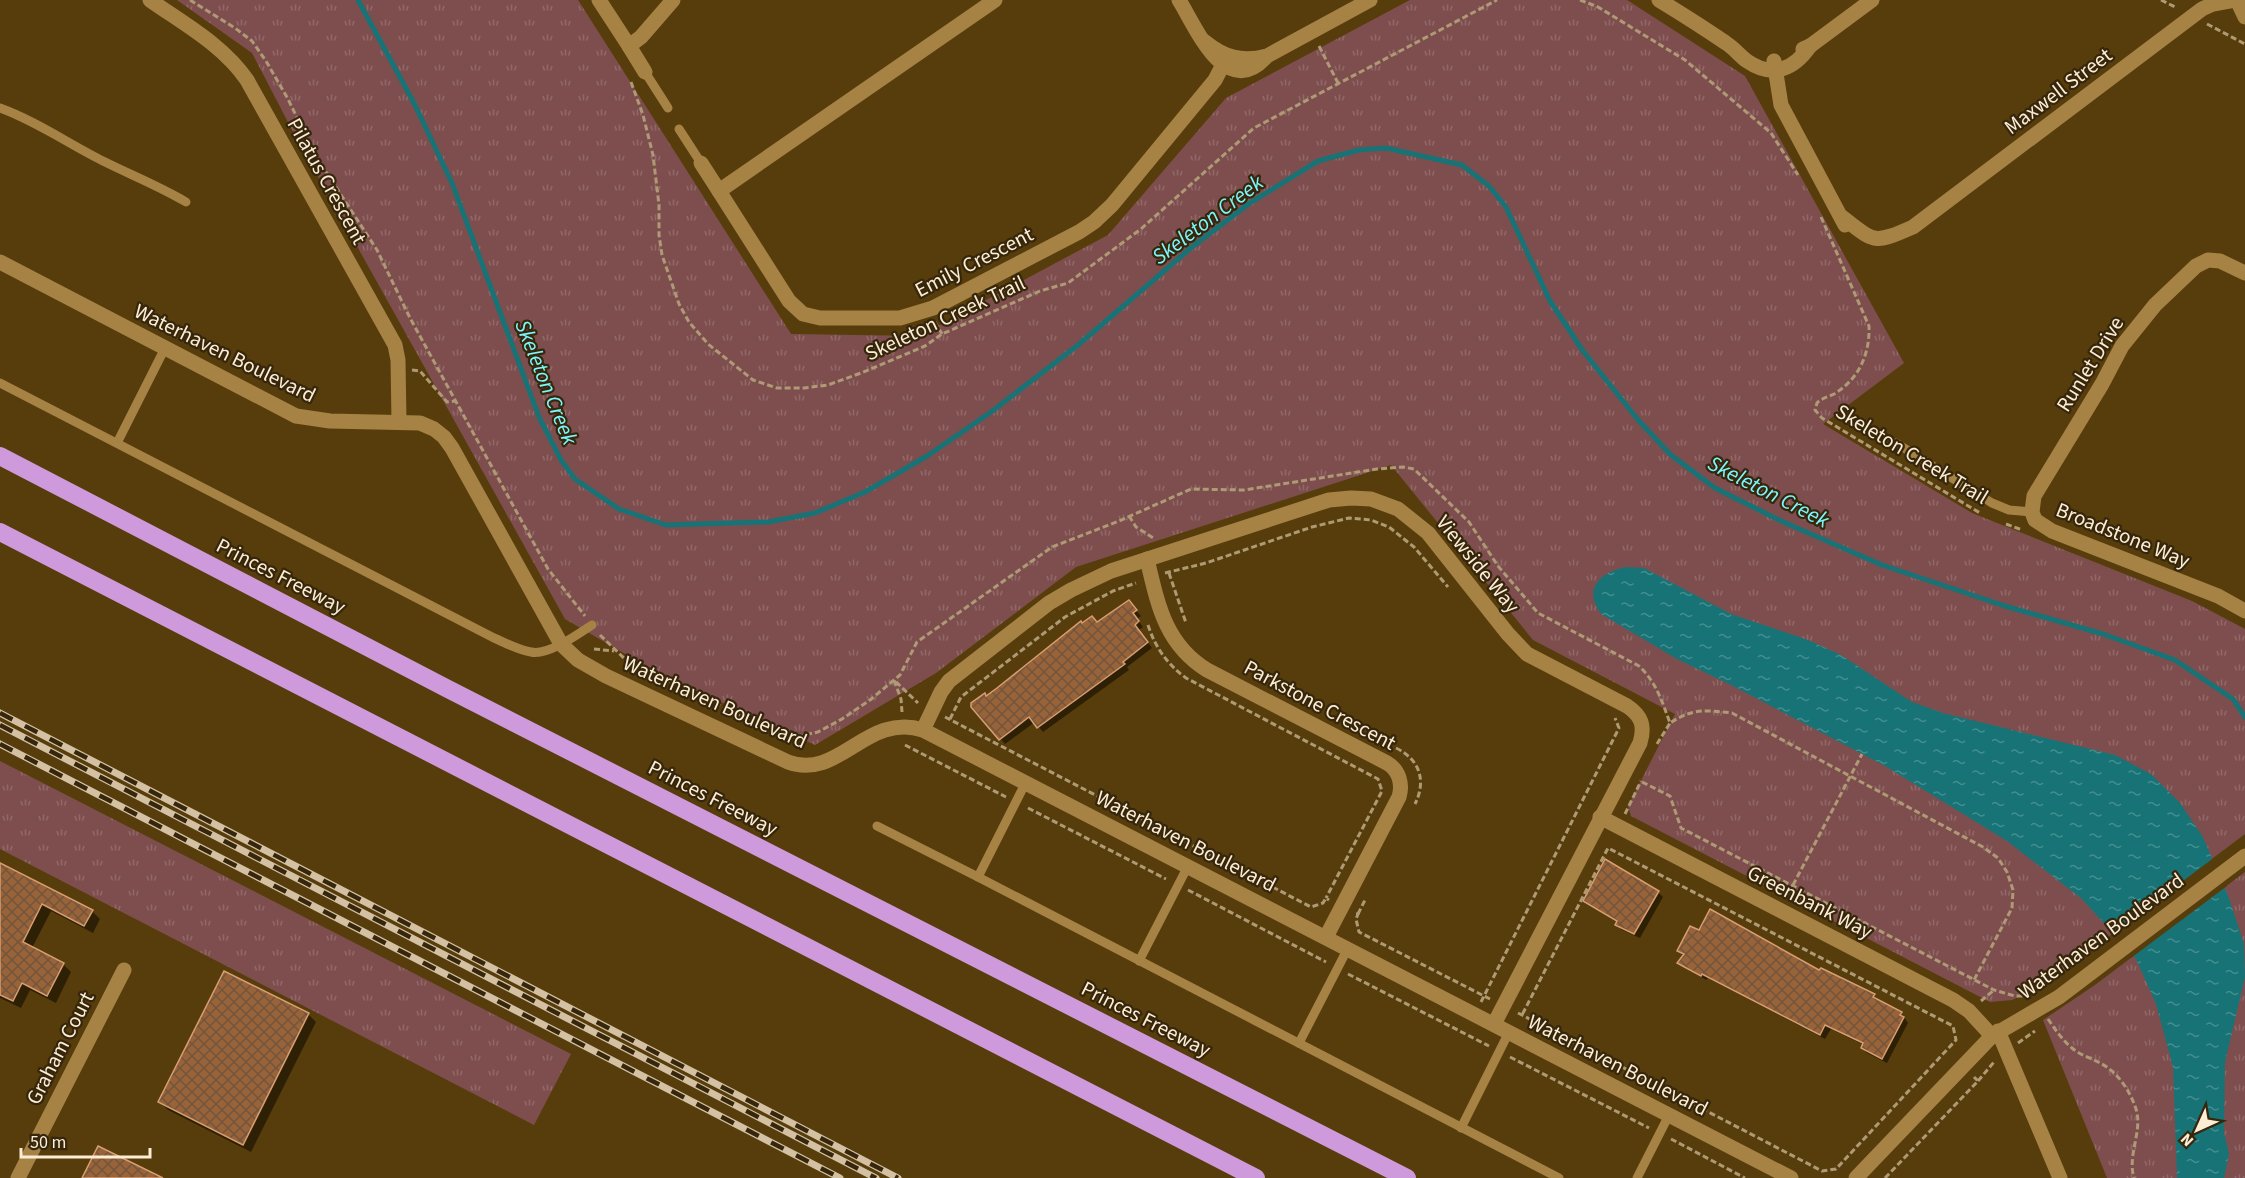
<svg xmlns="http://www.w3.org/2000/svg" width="2245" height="1178" font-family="'Source Sans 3',sans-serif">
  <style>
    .grass { fill: url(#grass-tufts) }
    .water { fill: url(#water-ripples) }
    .pier { fill: #573d0b }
    .shadow { fill: #0007 }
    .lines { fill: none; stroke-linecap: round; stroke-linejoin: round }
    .stream { stroke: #177376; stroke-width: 5 }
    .building { fill: url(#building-cross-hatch); stroke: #d89e72; stroke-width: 1.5 }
    .path { stroke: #ae9a75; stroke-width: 3; stroke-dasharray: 6 3; stroke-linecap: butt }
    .lane { stroke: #a68245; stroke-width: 9 }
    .street { stroke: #a68245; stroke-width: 15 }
    .highway { stroke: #ce9adc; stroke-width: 18 }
    .rail-casing { stroke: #d4c1a3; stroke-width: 7 }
    .rail { stroke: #35260c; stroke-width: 4.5; stroke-dasharray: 14; stroke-linecap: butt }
    .labels { text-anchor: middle; stroke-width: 4.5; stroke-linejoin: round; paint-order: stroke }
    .street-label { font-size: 21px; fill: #fdedd5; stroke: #35260c }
    .water-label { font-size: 22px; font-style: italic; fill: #7df7fc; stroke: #35260c }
  </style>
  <defs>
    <pattern id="grass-tufts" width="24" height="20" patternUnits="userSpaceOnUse" patternTransform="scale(1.5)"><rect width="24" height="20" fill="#7e4e4f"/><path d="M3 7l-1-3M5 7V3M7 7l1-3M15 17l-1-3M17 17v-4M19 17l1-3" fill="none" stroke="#916867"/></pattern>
    <pattern id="water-ripples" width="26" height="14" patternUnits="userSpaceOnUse" patternTransform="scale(1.5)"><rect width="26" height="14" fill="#177376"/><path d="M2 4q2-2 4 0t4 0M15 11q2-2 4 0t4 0" fill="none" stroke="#458e8f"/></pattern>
    <pattern id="building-cross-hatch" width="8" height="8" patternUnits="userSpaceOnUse" patternTransform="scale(1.5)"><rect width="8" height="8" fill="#986338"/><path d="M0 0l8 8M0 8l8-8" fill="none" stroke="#72553c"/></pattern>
  </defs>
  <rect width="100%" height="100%" fill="#573d0b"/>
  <g class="grass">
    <path d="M177 0H578L791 334 919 336 1108 235 1226 98 1410 0H1627L1745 76 1904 363 1823 424 1972 513 2192 601 2245 629V834L2043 986 2012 1000 1990 1002 1631 816 1628 806 1675 714 1533 640 1391 465 1076 567 936 673 815 745 663 676 565 619 290 126 252 53Z"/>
    <path d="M0 761 571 1054 534 1125 0 849Z"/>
    <path d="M2245 872V1178H2107L2043 1020 2095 985Z"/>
  </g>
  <path class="water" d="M1626 567 1644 568 1731 614 1808 640 1841 655 1912 702 1943 713 2115 755 2151 774 2180 803 2203 837 2229 898 2244 944 2245 977 2225 1062 2224 1132 2229 1154 2224 1178H2177L2173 1067 2156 1004 2136 959 2082 899 2007 841 1885 766 1731 685 1677 659 1601 614C1582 588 1601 572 1626 567Z"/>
  <path class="pier" d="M2215 857 2227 886 2131 958 2112 934Z"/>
  <g class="shadow">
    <path d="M1133 607 1141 616 1137 619 1143 627 1139 630 1152 648 1127 667 1129 670 1043 732 1035 722 1005 744 973 706 1097 623Z"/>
    <path d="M0 864 92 911 100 919 93 933 51 911 32 948 63 964 71 972 56 1003 30 990 21 1008 0 998Z"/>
    <path d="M1658 892 1663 897 1640 938 1622 930 1617 925 1618 923 1585 901Z"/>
    <path d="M1679 951 1820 972 1874 995 1879 1002 1901 1013 1908 1023 1887 1063 1867 1053 1862 1048 1864 1045 1831 1029 1825 1039 1708 978 1706 980 1679 963 1684 956Z"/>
    <path d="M308 1014 316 1022 251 1152 168 1110 160 1102Z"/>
  </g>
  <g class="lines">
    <path class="stream" d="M358 0 414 103 452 183 539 417 561 460 575 479 619 509 666 525 768 522 815 513 865 492 927 456 991 412 1078 345 1192 247 1250 203 1318 161 1359 150 1386 148 1462 165 1489 186 1506 207 1550 301 1583 351 1639 421 1671 455 1715 488 1781 521 1882 565 2005 606 2103 634 2175 660 2233 699 2245 717"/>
  </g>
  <g class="building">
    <path d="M1129 600 1137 610 1133 613 1139 621 1135 625 1148 642 1123 662 1125 664 1037 728 1029 717 999 740 971 707V703L985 693 986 696 997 688 1081 621 1082 623 1092 616 1097 622Z"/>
    <path d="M1605 859 1659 891 1634 934 1615 925 1617 921 1583 901Z"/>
    <path d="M0 863 93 910 84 926 42 904 23 942 64 963 47 996 22 983 13 1001 0 995Z"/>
    <path d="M1710 909 1819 970 1821 968 1875 994 1873 997 1902 1012 1900 1015 1904 1017 1882 1059 1861 1048 1863 1043 1825 1025 1820 1035 1702 974 1701 976 1677 963 1684 954 1677 951 1690 926 1699 930Z"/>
    <path d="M224 971 309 1013 243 1145 158 1102Z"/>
    <path d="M98 1146 163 1178H82Z"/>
  </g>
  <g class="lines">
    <g class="path">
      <path d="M190 0 235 28 252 41 266 61 288 99 315 155 377 250 410 318 548 569 585 616"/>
      <path d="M1580 0 1598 7 1685 60 1771 133 1798 175"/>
      <path d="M2161 0 2177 8"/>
      <path d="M2207 24 2245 44"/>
      <path d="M1319 46 1338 83"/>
      <path d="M631 82 643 115 653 155 659 205V235L662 255 679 304 689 322 708 344 753 380 777 388H804L828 385 861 373 925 346 942 334 1040 291 1068 283 1141 229 1254 128 1497 0"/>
      <path d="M1821 217 1869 326C1870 354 1859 379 1834 394 1828 397 1822 398 1817 403L1815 410 1822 418 1980 513"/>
      <path d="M935 322 942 334"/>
      <path d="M412 370 420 371 447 402 456 401"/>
      <path d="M1129 516 1136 527 1155 539"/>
      <path d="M2006 524 2022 530"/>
      <path d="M1165 573 1206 563 1312 527 1349 518 1371 520 1389 527 1414 547 1448 587"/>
      <path d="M1169 573 1186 623"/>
      <path d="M1148 625C1155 647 1167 664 1186 678L1378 779 1382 791 1326 898"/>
      <path d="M600 635 629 663 688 689 772 732 795 737 818 732 842 719 870 700 900 675 917 642 1052 547 1119 521 1191 489 1244 490 1377 469 1403 467 1414 469 1469 522 1498 566 1538 613 1639 666C1656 682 1662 701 1670 723 1693 708 1706 710 1732 713L1983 847 1998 858 2007 872 2013 890 2012 908 1974 980"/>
      <path d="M594 649 614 651"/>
      <path d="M902 712 901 699 894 680 918 703"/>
      <path d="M945 717 1311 907 1323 903 1326 898 1329 900"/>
      <path d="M950 719 961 697 1065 617 1113 591 1136 583"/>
      <path d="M1657 744 1670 723"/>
      <path d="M905 745 1006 797"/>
      <path d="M1396 748C1419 759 1427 780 1415 804"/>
      <path d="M1642 782 1670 796 1681 828 1994 990 2015 996H2028"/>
      <path d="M1028 808 1166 879"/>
      <path d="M1625 814 1641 781"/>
      <path d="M1793 885 1862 754"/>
      <path d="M1188 890 1326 962"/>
      <path d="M1356 914H1358L1356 919 1359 932 1490 999"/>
      <path d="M1358 914 1365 900"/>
      <path d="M1348 974 1489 1046"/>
      <path d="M1981 1001 1994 990"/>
      <path d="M1481 1002 1619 728 1615 718"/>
      <path d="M1518 1013 1522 1015 1822 1171 1836 1169 1956 1040 1953 1026 1608 848 1522 1015"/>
      <path d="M2048 1019C2055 1029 2062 1040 2072 1048 2080 1055 2091 1058 2100 1063 2118 1072 2130 1091 2136 1109 2143 1131 2127 1155 2134 1178"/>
      <path d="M2018 1043 2035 1031"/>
      <path d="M1510 1057 1649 1128"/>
      <path d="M1978 1081 1994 1062"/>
      <path d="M1671 1139 1745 1178"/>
      <path d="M1885 1178 1978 1081 1974 1077"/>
    </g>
    <g class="lane">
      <path d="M645 72 668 108"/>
      <path d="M0 108C36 121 69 144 103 161 131 175 159 186 186 202"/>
      <path d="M679 129 701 163"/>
      <path d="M0 383 494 638C506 643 518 650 531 652 548 656 578 634 592 625"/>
      <path d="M117 443 165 348"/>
      <path d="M1896 443 1992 503 2009 510 2032 512"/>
      <path d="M877 826 978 877 1559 1178"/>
      <path d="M978 877 1026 782"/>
      <path d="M1139 961 1188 866"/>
      <path d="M1299 1043 1348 948"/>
      <path d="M1461 1128 1509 1032"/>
      <path d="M1637 1178 1669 1115"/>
    </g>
    <g class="street">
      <path d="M150 0C184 24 223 45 247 80L395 345 398 360 399 422"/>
      <path d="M599 0 629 46 641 37 673 0"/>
      <path d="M995 0 719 191 789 301 803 314 820 318H900L933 308 1079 232 1094 222 1112 205 1215 80 1227 57"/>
      <path d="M1179 0C1196 27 1225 100 1265 58"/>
      <path d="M1659 0C1682 14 1704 28 1726 43 1734 48 1740 56 1747 61 1773 79 1794 69 1810 46"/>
      <path d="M2237 0 2245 17"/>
      <path d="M1204 41C1224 57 1241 63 1267 56L1370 0"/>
      <path d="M629 46 645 72"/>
      <path d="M1803 49 1810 46 1872 0"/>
      <path d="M1774 61 1781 105 1845 225"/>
      <path d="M701 163 719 191"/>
      <path d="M1842 217C1875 242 1872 245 1913 227L2202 9 2213 4 2235 0"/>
      <path d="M0 262 296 416 330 421 420 423 434 429 444 437 452 448 561 644 578 660 606 676 788 762C839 781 866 712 923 730L1791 1178"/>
      <path d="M2245 273 2220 261 2208 260 2196 266 2155 305 2122 346 2102 384 2034 496 2032 512 2035 520 2052 531 2218 596 2245 611"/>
      <path d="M1147 559C1158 605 1165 644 1207 670L1387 763C1399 770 1403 784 1399 797L1326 937"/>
      <path d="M923 730 941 692 949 681 1049 603 1071 590 1111 571 1329 500 1351 498 1371 499 1398 509 1428 533 1508 634 1527 654 1627 706C1642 716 1645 726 1640 743L1494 1024"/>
      <path d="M1600 817 1953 1000 1969 1011 1992 1036"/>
      <path d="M1998 1031 2060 1178"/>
      <path d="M18 1178 124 970"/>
      <path d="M1856 1178 1992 1036 2059 997 2245 856"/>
    </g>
    <g class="highway">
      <path d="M0 456 448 689 1407 1178"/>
      <path d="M0 532 1256 1178"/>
    </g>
    <defs>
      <g id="rail">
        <path d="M0 713 898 1178"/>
        <path d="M0 725 876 1178"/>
        <path d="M0 744 840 1178"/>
      </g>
    </defs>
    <use href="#rail" class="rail-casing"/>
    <use href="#rail" class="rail"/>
  </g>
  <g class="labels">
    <g class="street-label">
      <text transform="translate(2058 91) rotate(-37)" y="7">Maxwell Street</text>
      <text transform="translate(327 181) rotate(61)" y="7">Pilatus Crescent</text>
      <text transform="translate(974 262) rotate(-27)" y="7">Emily Crescent</text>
      <text transform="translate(945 318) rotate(-25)" y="7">Skeleton Creek Trail</text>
      <text transform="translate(225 353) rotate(26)" y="7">Waterhaven Boulevard</text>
      <text transform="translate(2090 364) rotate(-58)" y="7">Runlet Drive</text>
      <text transform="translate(1912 454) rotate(31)" y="7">Skeleton Creek Trail</text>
      <text transform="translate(2123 535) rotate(22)" y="7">Broadstone Way</text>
      <text transform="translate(1478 564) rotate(51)" y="7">Viewside Way</text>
      <text transform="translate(281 576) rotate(27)" y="7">Princes Freeway</text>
      <text transform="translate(715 702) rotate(24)" y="7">Waterhaven Boulevard</text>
      <text transform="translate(1320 705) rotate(28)" y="7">Parkstone Crescent</text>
      <text transform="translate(713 798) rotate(27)" y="7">Princes Freeway</text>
      <text transform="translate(1186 841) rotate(27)" y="7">Waterhaven Boulevard</text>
      <text transform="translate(1810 902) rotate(27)" y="7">Greenbank Way</text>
      <text transform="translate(2101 936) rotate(-36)" y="7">Waterhaven Boulevard</text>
      <text transform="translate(1146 1019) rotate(27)" y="7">Princes Freeway</text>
      <text transform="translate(60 1048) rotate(-63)" y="7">Graham Court</text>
      <text transform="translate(1618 1065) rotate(27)" y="7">Waterhaven Boulevard</text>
    </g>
    <g class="water-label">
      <text transform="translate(1207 219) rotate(-37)" y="8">Skeleton Creek</text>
      <text transform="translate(547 382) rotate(68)" y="8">Skeleton Creek</text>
      <text transform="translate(1769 491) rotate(27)" y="8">Skeleton Creek</text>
    </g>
  </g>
  <g transform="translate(2197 1130) rotate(225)" stroke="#35260c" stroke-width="4.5" paint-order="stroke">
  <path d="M0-4.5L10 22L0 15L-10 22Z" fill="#fdedd5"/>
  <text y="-9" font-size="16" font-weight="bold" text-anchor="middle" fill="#fdedd5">N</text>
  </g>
  <path d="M21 1148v9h129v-9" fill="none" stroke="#fdedd5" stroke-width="3"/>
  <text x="30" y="1148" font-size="18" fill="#fdedd5" stroke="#35260c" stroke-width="4.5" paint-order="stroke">50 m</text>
</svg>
